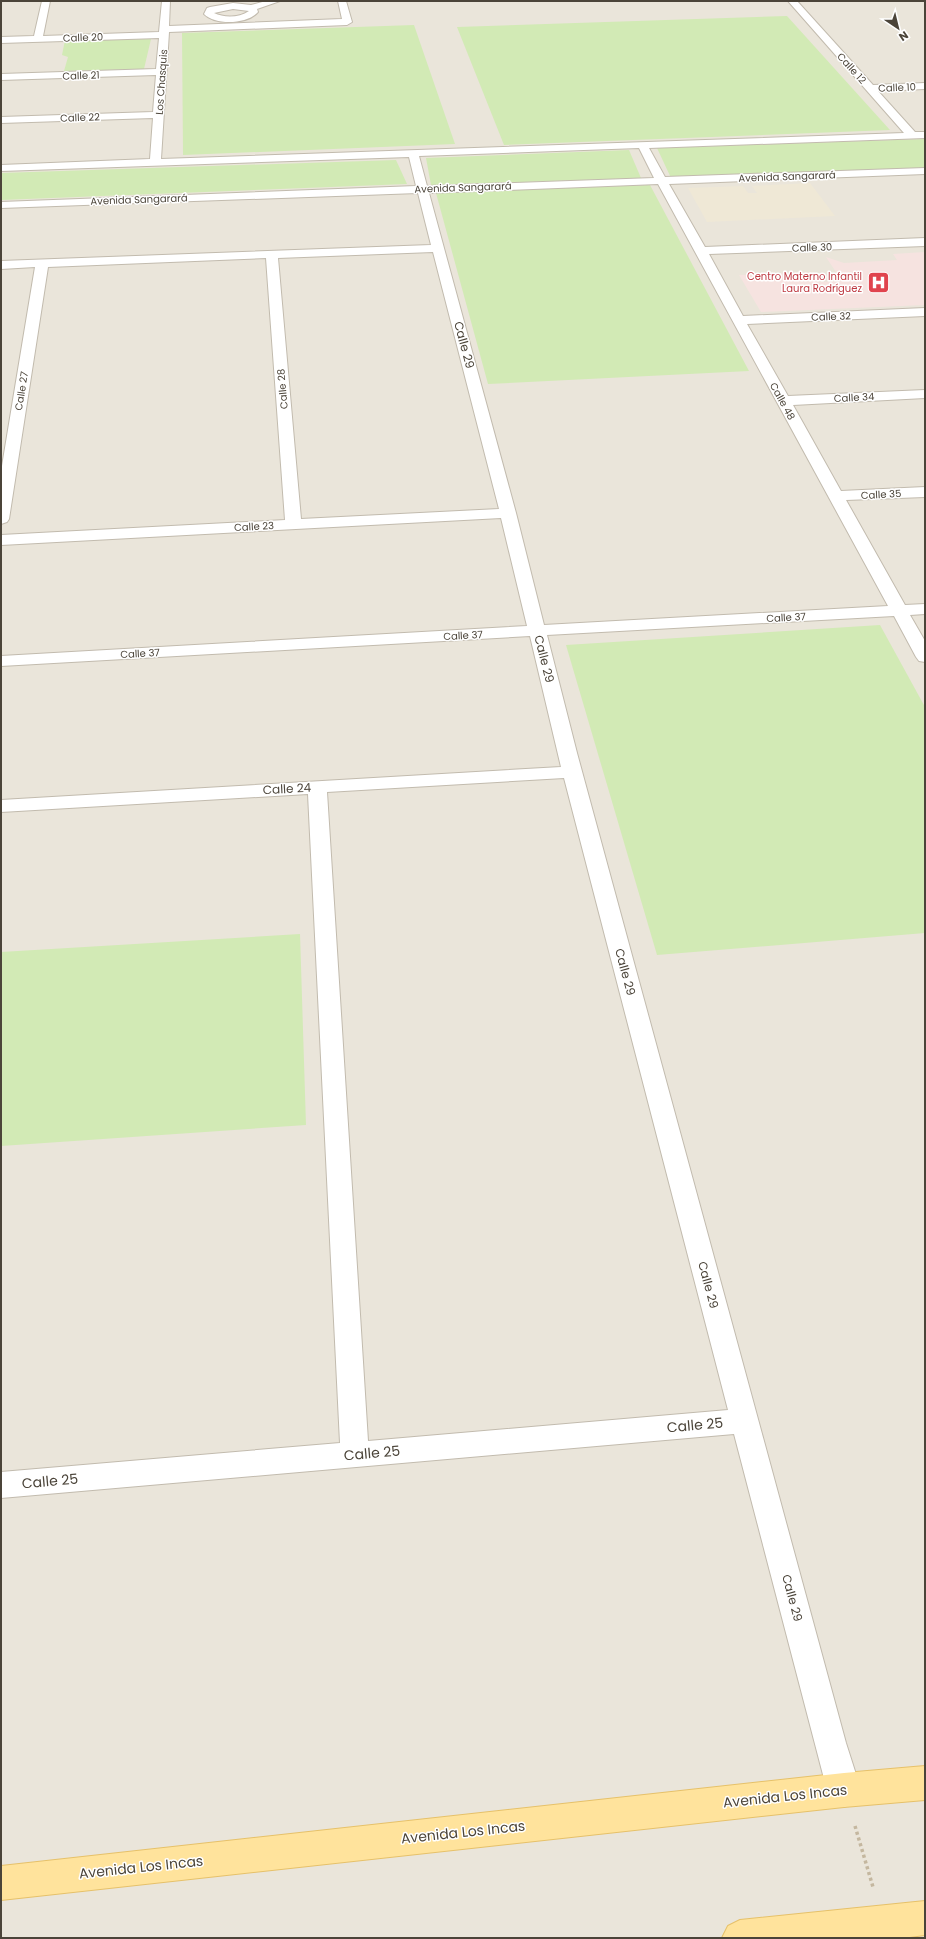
<svg xmlns="http://www.w3.org/2000/svg" width="926" height="1939" font-family="Poppins,sans-serif">
  <style>
    .residential { fill: #eae5da }
    .education { fill: #efe8d6 }
    .medical { fill: #f6e3e0 }
    .green { fill: #d2eab5 }
    .lines { fill: none; stroke-linecap: round; stroke-linejoin: round }
    .minor-casing { stroke: #c2bbae; stroke-width: 2 }
    .major-casing { stroke: #e6c16a; stroke-width: 2 }
    .path { stroke: #c4b79f; stroke-width: 3.5; stroke-dasharray: 3 3; stroke-linecap: butt }
    .minor { fill: #fff; fill-rule: evenodd }
    .major { fill: #ffe39c; fill-rule: evenodd }
    .labels { text-anchor: middle; stroke-width: 3; stroke-linejoin: round; paint-order: stroke }
    .far-street-label { font-size: 10px; fill: #4b4439; stroke: #fff }
    .far-health-label { font-size: 10px; fill: #be3a42; stroke: #fff; text-anchor: end }
    .street-label { font-size: 12px; fill: #4b4439; stroke: #fff }
    .near-street-label { font-size: 14px; fill: #4b4439; stroke: #fff }
  </style>
  <rect width="100%" height="100%" fill="#f6f3ec"/>
  <rect class="residential" x="1" y="1" width="924" height="1937"/>
  <path class="education" d="M810 183 835 216 707 222 688 188 743 186 748 193H757L752 186Z"/>
  <path class="medical" d="M925 252V305L761 312 739 275 811 272 819 282 842 281 826 257 844 263 897 260 893 254Z"/>
  <g class="green">
    <path d="M787 16 890 130 504 145 457 27Z"/>
    <path d="M414 25 455 144 183 155 182 33Z"/>
    <path d="M151 39 144 69 64 71 68 57 62 55 65 40Z"/>
    <path d="M925 139V168L671 178 657 148Z"/>
    <path d="M629 150 641 178 431 185 426 158Z"/>
    <path d="M396 160 407 184 1 200V173Z"/>
    <path d="M650 185 749 371 488 384 436 193Z"/>
    <path d="M880 625 925 707V933L657 955 566 645Z"/>
    <path d="M300 934 306 1125 1 1146V952Z"/>
  </g>
  <g class="lines">
    <defs>
      <g id="minor">
        <path d="M42 1H50L43 36 159 32 162 1H170L169 26 342 19 338 1H346L352 22 347 25 169 32 161 159 904 133 788 1H797L873 85 925 83V89L878 91 915 132H925V138L649 148 665 177 925 168V174L669 184 705 247 925 238V246L709 254 743 316 925 308V316L747 324 788 396 925 390V398L793 405 841 491 925 487V497L846 500 905 605 925 604V614L910 615 925 641V662L919 661 916 657 894 616 547 635 577 753 846 1743 861 1790 856 1802 844 1807 832 1802 827 1790 734 1434 1 1498V1472L340 1443 308 794 1 812V800L561 767 530 636 1 666V656L527 626 501 518 1 545V535L285 520 266 258 48 267 9 519 7 522 1 524V472L35 267 1 269V261L431 245 418 193 1 208V202L416 186 409 157 1 171V165L150 159 153 118 1 123V117L153 112 156 75 1 80V74L156 69 159 38 1 43V37L34 36ZM639 148 654 178 427 186 419 156ZM658 184 888 606 544 625 516 513 429 193ZM433 252 499 509 301 519 278 258ZM564 778 728 1410 368 1441 327 792Z"/>
        <path d="M266 1H280L257 9 258 12C248 24 216 26 204 14L207 8 210 7 233 3 251 5ZM233 9 249 11C239 18 224 18 214 13Z"/>
      </g>
      <g id="major">
        <path d="M925 1766V1800L844 1807 1 1900V1866L844 1773Z"/>
        <path d="M925 1901V1935L902 1938H722L728 1926 740 1920Z"/>
      </g>
    </defs>
    <use href="#minor" class="minor-casing"/>
    <use href="#major" class="major-casing"/>
    <path class="path" d="M855 1826 873 1887"/>
    <use href="#minor" class="minor"/>
    <use href="#major" class="major"/>
  </g>
  <defs>
    <symbol id="hospital-square" viewBox="-11 -11 22 22"><rect x="-9" y="-9" width="18" height="18" rx="4" fill="#e0444e" stroke="#fff"/><path d="M-5-5h3v3.5h4V-5h3V5h-3V1.5h-4V5h-3Z" fill="#fff"/></symbol>
  </defs>
  <g fill-rule="evenodd">
    <use href="#hospital-square" x="866" y="270" width="25" height="25"/>
  </g>
  <g class="labels">
    <g class="far-street-label">
      <text transform="translate(83 37) rotate(-2)" y="4">Calle 20</text>
      <text transform="translate(852 68) rotate(48)" y="4">Calle 12</text>
      <text transform="translate(81 75) rotate(-2)" y="4">Calle 21</text>
      <text transform="translate(161 82) rotate(-86)" y="4">Los Chasquis</text>
      <text transform="translate(897 87) rotate(-2)" y="4">Calle 10</text>
      <text transform="translate(80 117) rotate(-2)" y="4">Calle 22</text>
      <text transform="translate(787 176) rotate(-2)" y="4">Avenida Sangarará</text>
      <text transform="translate(463 187) rotate(-2)" y="4">Avenida Sangarará</text>
      <text transform="translate(139 199) rotate(-2)" y="4">Avenida Sangarará</text>
      <text transform="translate(812 247) rotate(-2)" y="4">Calle 30</text>
      <text transform="translate(831 316) rotate(-2)" y="4">Calle 32</text>
      <text transform="translate(282 389) rotate(-95)" y="4">Calle 28</text>
      <text transform="translate(21 391) rotate(-81)" y="4">Calle 27</text>
      <text transform="translate(854 397) rotate(-3)" y="4">Calle 34</text>
      <text transform="translate(783 401) rotate(61)" y="4">Calle 48</text>
      <text transform="translate(881 494) rotate(-3)" y="4">Calle 35</text>
      <text transform="translate(254 526) rotate(-3)" y="4">Calle 23</text>
      <text transform="translate(786 617) rotate(-3)" y="4">Calle 37</text>
      <text transform="translate(463 635) rotate(-3)" y="4">Calle 37</text>
      <text transform="translate(140 653) rotate(-3)" y="4">Calle 37</text>
    </g>
    <g class="far-health-label">
      <text x="862" y="280">Centro Materno Infantil<tspan x="862" dy="12">Laura Rodríguez</tspan></text>
    </g>
    <g class="street-label">
      <text transform="translate(464 345) rotate(75)" y="4">Calle 29</text>
      <text transform="translate(544 659) rotate(76)" y="4">Calle 29</text>
      <text transform="translate(287 789) rotate(-3)" y="4">Calle 24</text>
      <text transform="translate(625 972) rotate(75)" y="4">Calle 29</text>
      <text transform="translate(708 1285) rotate(75)" y="4">Calle 29</text>
      <text transform="translate(792 1598) rotate(75)" y="4">Calle 29</text>
    </g>
    <g class="near-street-label">
      <text transform="translate(695 1425) rotate(-5)" y="5">Calle 25</text>
      <text transform="translate(372 1453) rotate(-5)" y="5">Calle 25</text>
      <text transform="translate(50 1481) rotate(-5)" y="5">Calle 25</text>
      <text transform="translate(785 1796) rotate(-6)" y="5">Avenida Los Incas</text>
      <text transform="translate(463 1832) rotate(-6)" y="5">Avenida Los Incas</text>
      <text transform="translate(141 1867) rotate(-6)" y="5">Avenida Los Incas</text>
    </g>
  </g>
  <rect width="926" height="1939" fill="none" stroke="#4b4439" stroke-width="4"/>
  <g transform="translate(898 28) rotate(145)" stroke="#ffffff" stroke-width="3" paint-order="stroke">
  <path d="M0-3L7 15L0 10L-7 15Z" fill="#4b4439"/>
  <text y="-6" font-size="11" font-weight="bold" text-anchor="middle" fill="#4b4439">N</text>
  </g>
</svg>
